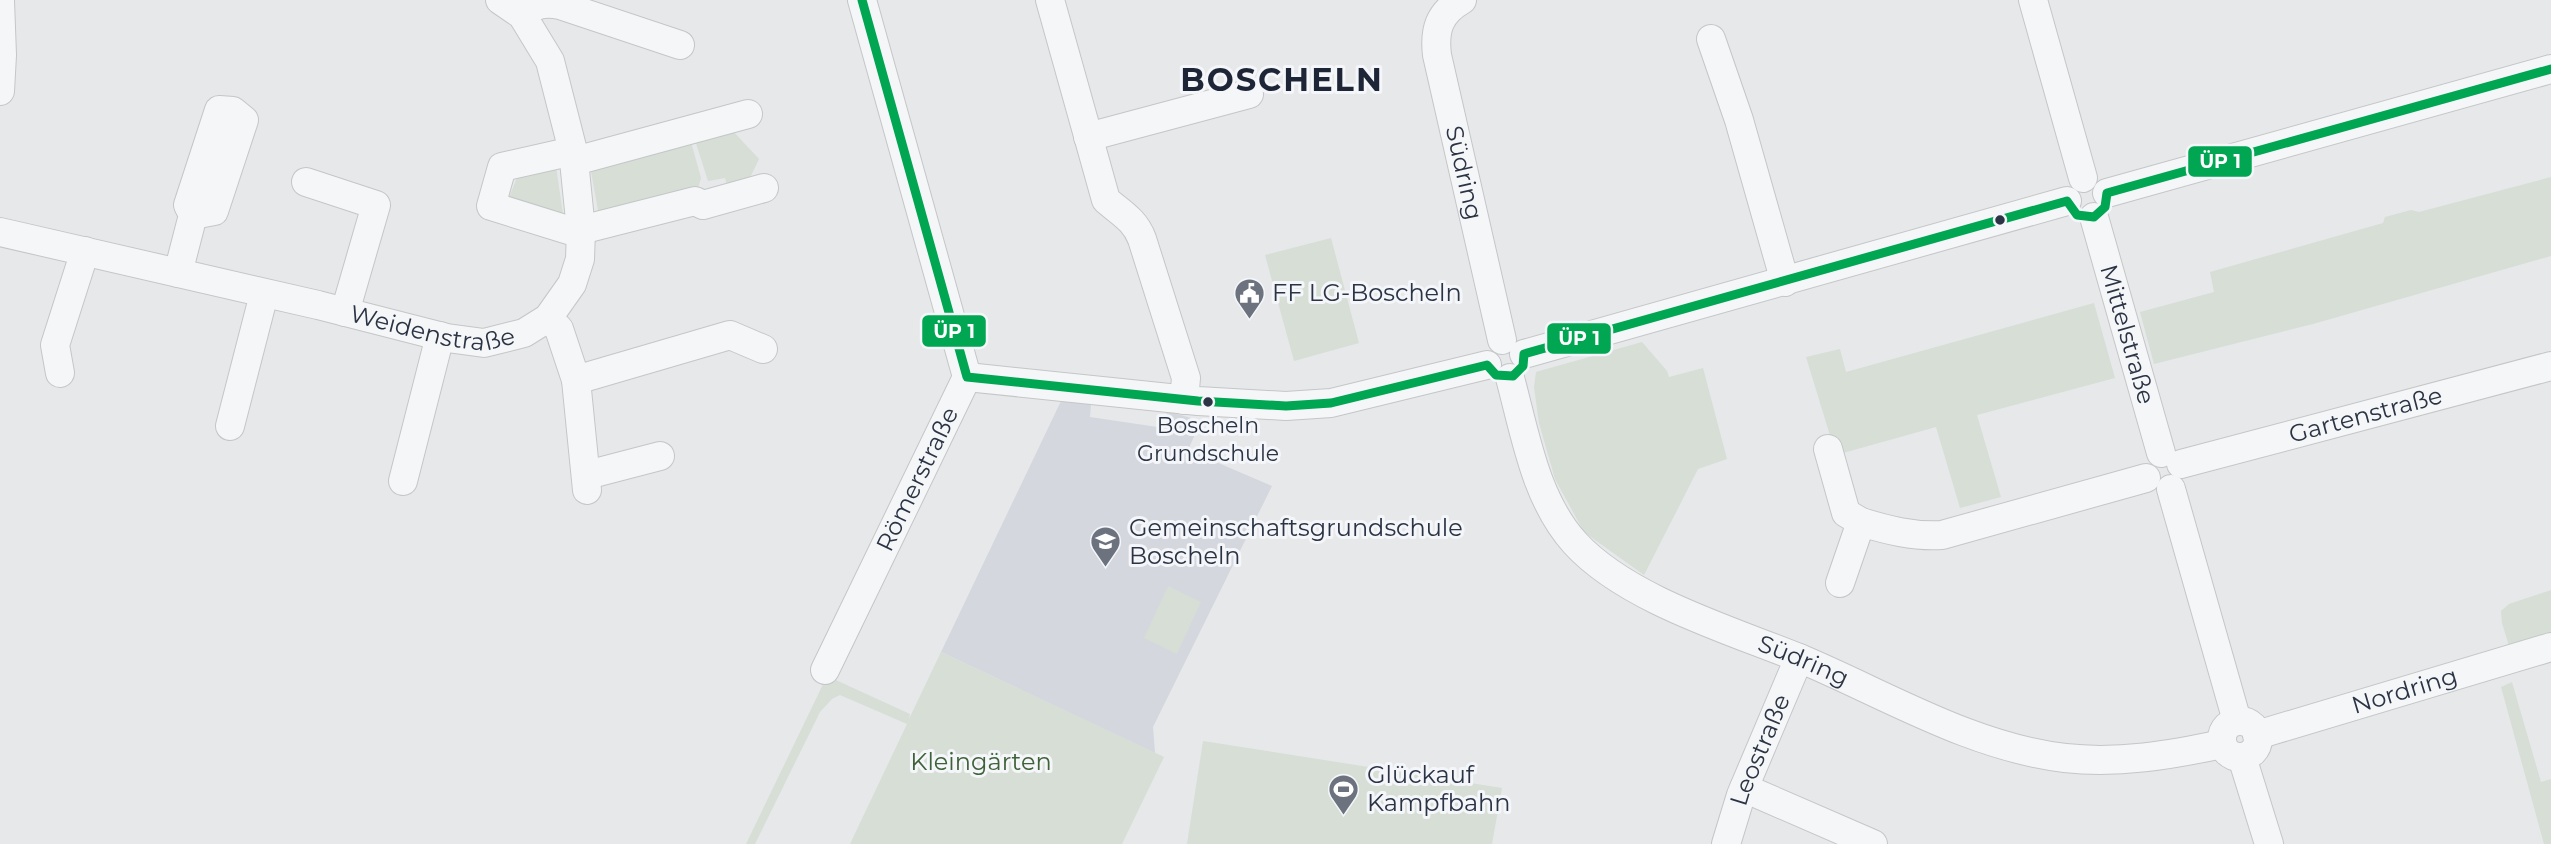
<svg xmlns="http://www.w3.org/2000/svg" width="2551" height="844" font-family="Montserrat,sans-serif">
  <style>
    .built { fill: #d4d7dd }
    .green { fill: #d6ded6 }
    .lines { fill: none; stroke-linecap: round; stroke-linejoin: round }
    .minor-casing { stroke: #c4c6c8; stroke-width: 30 }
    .minor { stroke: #f5f6f7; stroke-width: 28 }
    .bus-1-casing { stroke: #f4f6f9; stroke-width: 14 }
    .bus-1 { stroke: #00a651; stroke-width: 9 }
    .bus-dot { fill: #2b3445; stroke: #f4f6f9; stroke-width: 2.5 }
    .labels { text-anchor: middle; stroke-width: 6; stroke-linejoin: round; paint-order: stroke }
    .bus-label { font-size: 22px; fill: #2b3445; stroke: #f4f6f9 }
    .street-label { font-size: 24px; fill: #2b3445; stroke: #f4f6f9 }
    .poi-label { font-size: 24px; fill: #2b3445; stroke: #f4f6f9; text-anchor: start }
    .park-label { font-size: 24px; fill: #3f6138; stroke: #f4f6f9 }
    .district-label { font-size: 32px; font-weight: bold; letter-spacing: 2px; fill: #1d2536; stroke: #f4f6f9 }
    .line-badge { stroke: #f4f6f9; stroke-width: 2.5 }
    .badge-label { font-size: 19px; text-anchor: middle; font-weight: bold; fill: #fff }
  </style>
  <rect width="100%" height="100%" fill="#e6e8ea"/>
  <path class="built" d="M1061 401 1091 404 1090 417 1164 428 1167 411 1201 421 1188 450 1272 486 1153 727 1155 753 941 652Z"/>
  <g class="green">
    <path d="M730 128 759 159 745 188 730 194 725 178 708 181 694 137Z"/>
    <path d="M691 142 701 178 697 192 600 221 590 166Z"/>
    <path d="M555 160 563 214 574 213 575 220 508 200 520 170Z"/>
    <path d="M2551 177V256L2313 324 2154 364 2140 312 2214 292 2210 272 2383 223 2385 217 2411 210 2419 212Z"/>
    <path d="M1331 238 1359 343 1294 361 1265 255Z"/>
    <path d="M2094 303 2115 378 1977 415 2001 497 1960 508 1936 427 1836 455 1806 357 1840 349 1846 372Z"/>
    <path d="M1642 342 1667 371 1669 377 1703 368 1727 459 1698 469 1644 575 1584 532 1555 479 1539 423 1534 387 1536 372Z"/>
    <path d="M1168 586 1201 602 1177 654 1144 638Z"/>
    <path d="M2551 590V635L2510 649 2502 623 2501 611 2509 604Z"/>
    <path d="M941 652 1164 757 1122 844H850L907 724 840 695 832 699 820 712 755 844H746L827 676 910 714 909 719Z"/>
    <path d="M2512 682 2541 782 2551 779V844H2544L2501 687Z"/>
    <path d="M1203 741 1502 788 1492 844H1187Z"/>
  </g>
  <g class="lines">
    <defs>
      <g id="minor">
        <path d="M1050 0 1106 200C1121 213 1135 220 1142 239L1186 378 1184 400"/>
        <path id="s1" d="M1462 0C1439 13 1434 30 1437 55L1502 340"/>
        <path d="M2033 0 2083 178"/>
        <path d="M0 1 2 55 0 91"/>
        <path d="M522 15C535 4 544 2 560 5L680 45"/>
        <path d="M1711 39 1739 120 1785 282"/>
        <path d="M1088 137 1249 94"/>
        <path d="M573 151 502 167 491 206 581 234"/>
        <path d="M575 161 748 114"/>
        <path d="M306 182 376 205 345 312"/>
        <path d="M2107 193 2551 69"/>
        <path id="s2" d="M2094 217 2161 453"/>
        <path d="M581 230 695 201 703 205 764 188"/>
        <path id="s3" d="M0 232 318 305 447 338 484 343 524 333 548 318 572 284 580 259 581 230 573 151 550 61 522 15 500 0"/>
        <path d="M178 273 193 215 214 211 244 120 233 111 219 110 188 205 193 215"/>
        <path d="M548 318 559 329 576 380 587 490"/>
        <path d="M1524 354 2067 201"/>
        <path d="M60 373 55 345 85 251"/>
        <path d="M967 377 1198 401 1286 406 1331 403 1487 365"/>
        <path id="s4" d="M1510 378C1525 433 1535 499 1575 543 1626 599 1730 630 1799 658 1885 694 1971 747 2065 758 2118 764 2171 755 2222 744"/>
        <path d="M576 380 730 335 763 349"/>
        <path d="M230 426 264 294"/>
        <path d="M1828 449 1846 513 1861 522"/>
        <path id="s5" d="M2181 464 2551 366"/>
        <path d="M587 475 660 456"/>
        <path d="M403 481 440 336"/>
        <path d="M2171 489 2237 721"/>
        <path d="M1840 583 1861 522C1887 530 1914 537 1942 535L2146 478"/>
        <path id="s6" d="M825 670 967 377 862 0"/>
        <circle cx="2240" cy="739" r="18"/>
        <path id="s7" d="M2257 735 2551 647"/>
        <path d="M2242 757 2269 844"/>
        <path d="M1744 788 1873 844"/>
        <path id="s8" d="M1726 844 1741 795 1799 658"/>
      </g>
    </defs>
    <use href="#minor" class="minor-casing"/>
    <use href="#minor" class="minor"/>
    <defs>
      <path id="bus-1" d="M862 0 967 377 1198 401 1286 406 1331 403 1487 365 1496 375 1513 376 1523 366 1524 354 2067 201 2077 215 2094 217 2105 207 2107 193 2551 69"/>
    </defs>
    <use href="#bus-1" class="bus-1-casing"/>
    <use href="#bus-1" class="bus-1"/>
  </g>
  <defs>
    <symbol id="civic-pin" viewBox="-11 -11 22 30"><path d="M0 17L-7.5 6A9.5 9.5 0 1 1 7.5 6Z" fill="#6c737f" stroke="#f4f6f9"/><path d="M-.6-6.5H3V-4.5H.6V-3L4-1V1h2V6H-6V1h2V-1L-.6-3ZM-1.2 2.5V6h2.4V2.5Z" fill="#fff"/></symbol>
    <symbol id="school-pin" viewBox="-11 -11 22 30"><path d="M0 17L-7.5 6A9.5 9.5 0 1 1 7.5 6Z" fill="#6c737f" stroke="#f4f6f9"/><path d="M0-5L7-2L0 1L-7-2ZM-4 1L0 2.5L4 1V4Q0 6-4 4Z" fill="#fff"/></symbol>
    <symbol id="stadium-pin" viewBox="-11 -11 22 30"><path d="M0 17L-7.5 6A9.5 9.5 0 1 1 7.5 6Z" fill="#6c737f" stroke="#f4f6f9"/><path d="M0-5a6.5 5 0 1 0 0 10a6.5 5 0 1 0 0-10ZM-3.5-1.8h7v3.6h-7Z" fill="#fff"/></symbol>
  </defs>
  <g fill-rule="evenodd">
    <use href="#civic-pin" x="1232" y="276" width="35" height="47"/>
    <use href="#school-pin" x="1088" y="524" width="35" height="47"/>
    <use href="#stadium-pin" x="1326" y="772" width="35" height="47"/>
  </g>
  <g class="bus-dot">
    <circle cx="2000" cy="220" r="6"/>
    <circle cx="1208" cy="402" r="6"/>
  </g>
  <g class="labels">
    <g class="bus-label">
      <text x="1208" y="433">Boscheln<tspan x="1208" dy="28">Grundschule</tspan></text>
    </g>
    <g class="street-label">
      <text dy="8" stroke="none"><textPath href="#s1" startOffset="186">Südring</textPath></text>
      <text dy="8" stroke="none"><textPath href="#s3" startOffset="444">Weidenstraße</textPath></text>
      <text dy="8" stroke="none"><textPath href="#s2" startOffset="122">Mittelstraße</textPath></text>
      <text dy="8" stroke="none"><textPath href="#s5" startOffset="191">Gartenstraße</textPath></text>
      <text dy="8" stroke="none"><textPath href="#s6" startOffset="212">Römerstraße</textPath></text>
      <text dy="8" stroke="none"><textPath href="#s4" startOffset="438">Südring</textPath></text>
      <text dy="8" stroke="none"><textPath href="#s7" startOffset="154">Nordring</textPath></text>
      <text dy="8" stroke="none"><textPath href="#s8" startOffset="100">Leostraße</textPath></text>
    </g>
    <g class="poi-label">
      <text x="1272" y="301">FF LG-Boscheln</text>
      <text x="1129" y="536">Gemeinschaftsgrundschule<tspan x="1129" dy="28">Boscheln</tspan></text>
      <text x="1367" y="783">Glückauf<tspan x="1367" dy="28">Kampfbahn</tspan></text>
    </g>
    <g class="park-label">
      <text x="981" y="770">Kleingärten</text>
    </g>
    <g class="district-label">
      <text x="1282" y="91">BOSCHELN</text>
    </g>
  </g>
  <g class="line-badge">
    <rect x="2187" y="145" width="66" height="33" rx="7" fill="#00a651"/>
    <rect x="921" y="314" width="66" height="34" rx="7" fill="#00a651"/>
    <rect x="1546" y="322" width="66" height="33" rx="7" fill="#00a651"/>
  </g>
  <g class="badge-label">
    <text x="2220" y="168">ÜP 1</text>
    <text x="954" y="338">ÜP 1</text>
    <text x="1579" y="345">ÜP 1</text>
  </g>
</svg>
